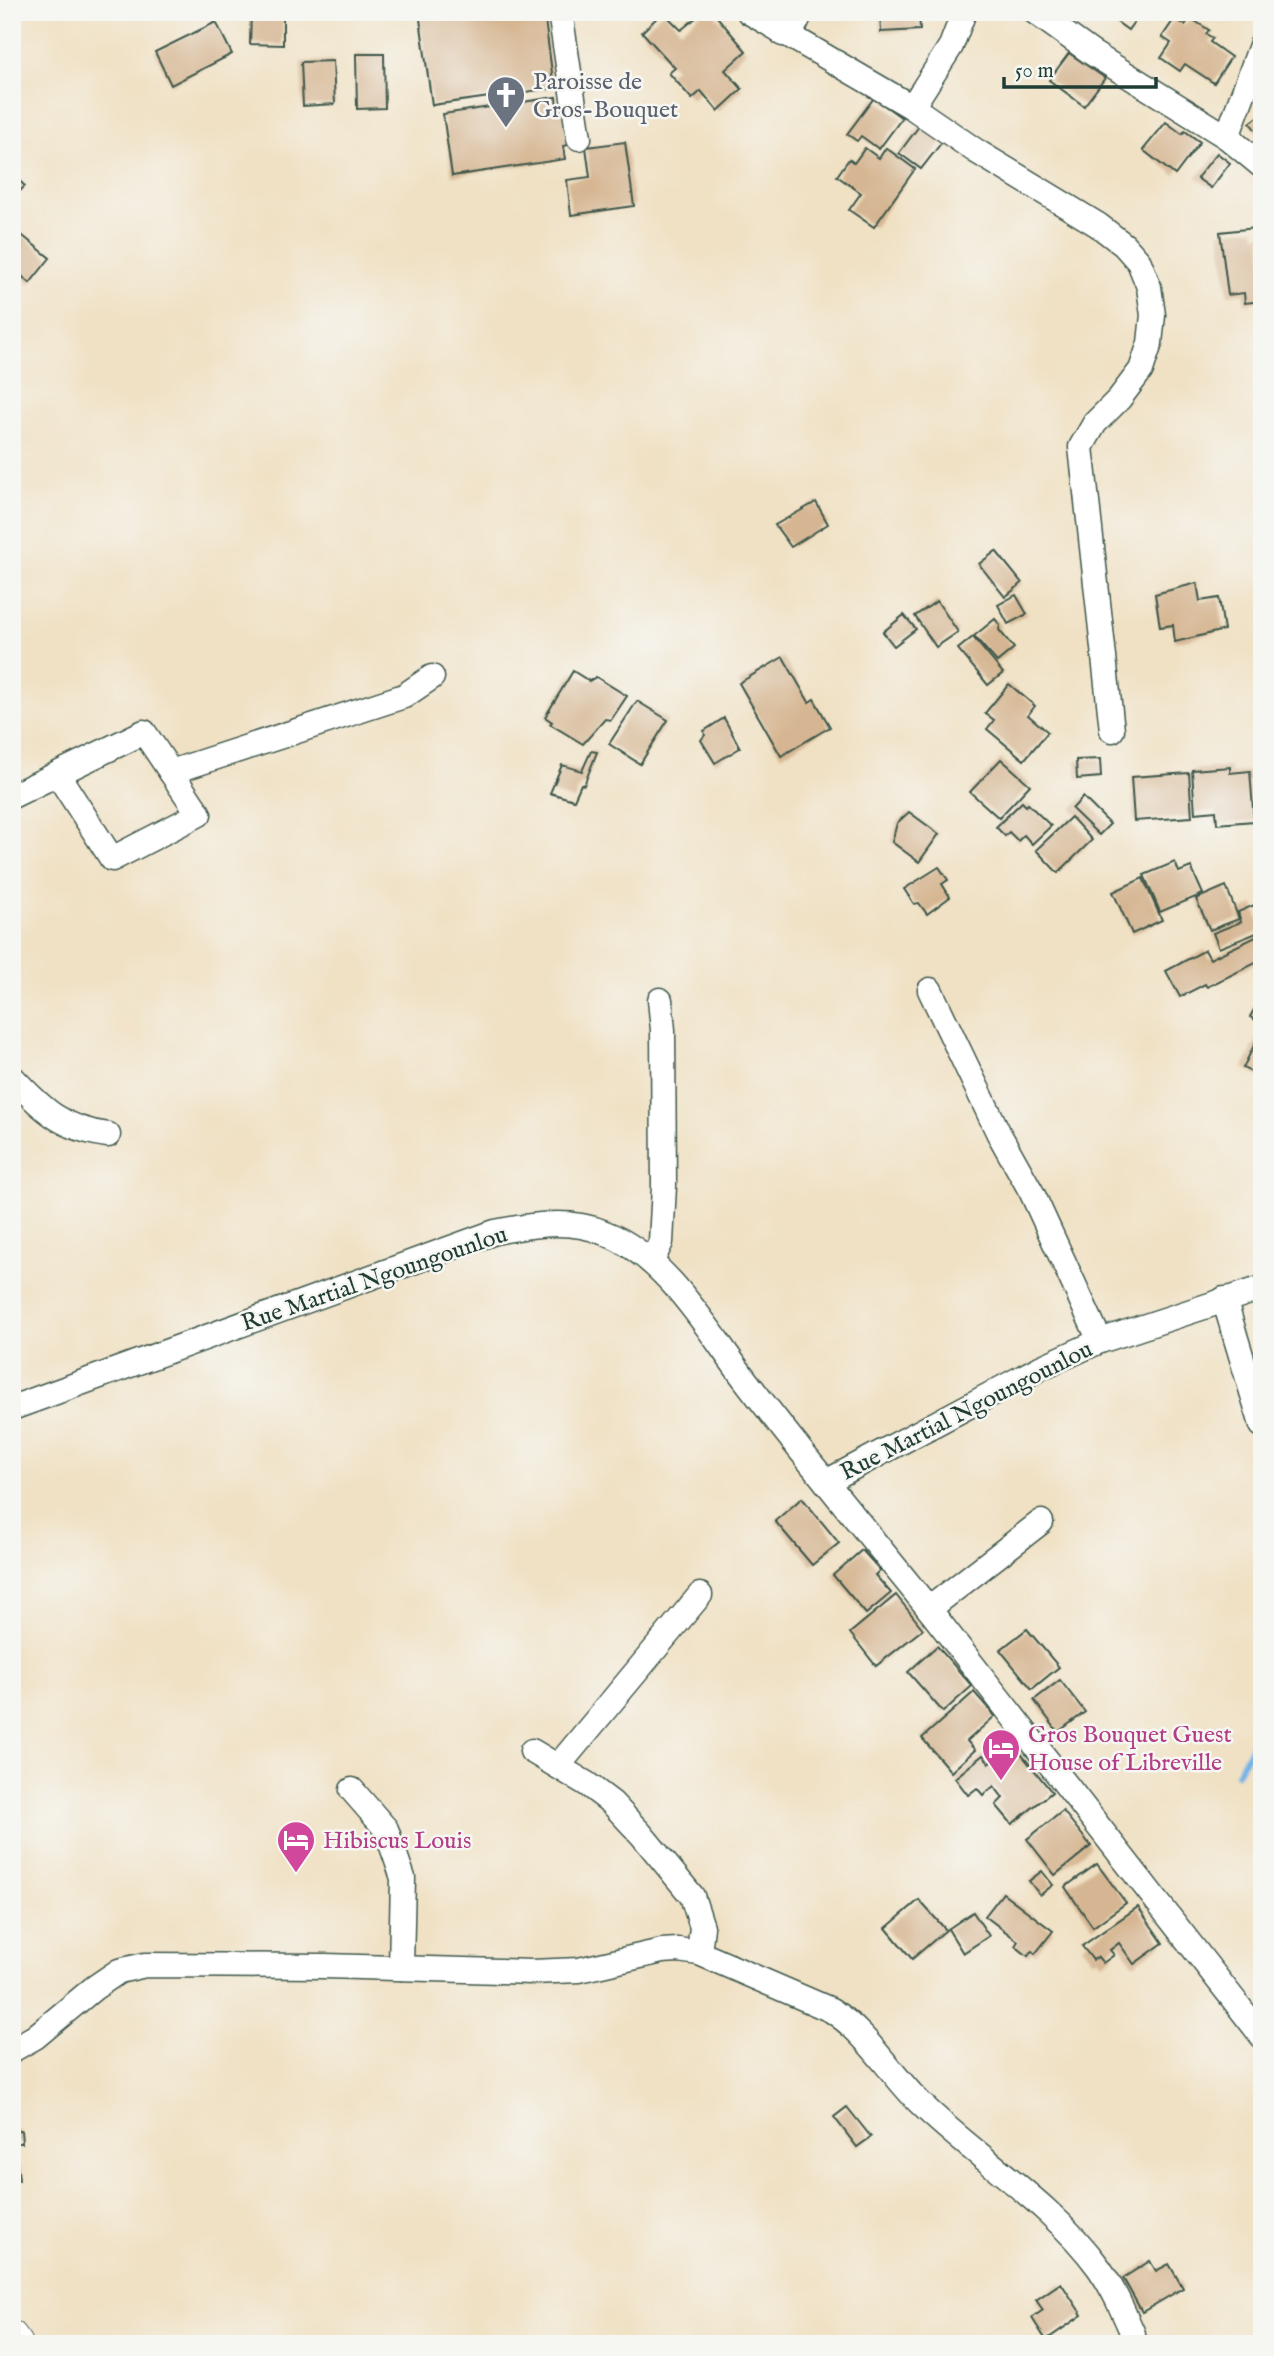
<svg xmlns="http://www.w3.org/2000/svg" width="1274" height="2356" font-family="'IM FELL English',serif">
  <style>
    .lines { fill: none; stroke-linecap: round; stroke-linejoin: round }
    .stream { stroke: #71b3e6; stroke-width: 6 }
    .building { fill: #d6b692 }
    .minor-casing { stroke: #3e564a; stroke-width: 27 }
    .major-casing { stroke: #3e564a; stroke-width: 32 }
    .minor { stroke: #fff; stroke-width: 24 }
    .major { stroke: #fff; stroke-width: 30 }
    .labels { text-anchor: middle; stroke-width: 5; stroke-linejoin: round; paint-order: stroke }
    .worship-label { font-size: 24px; fill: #5b616d; stroke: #f6f6f2; text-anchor: start }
    .street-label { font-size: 24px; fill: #1f3d34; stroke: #f6f6f2 }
    .hotel-label { font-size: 24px; fill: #b23c85; stroke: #f6f6f2; text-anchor: start }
  </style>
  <rect width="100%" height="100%" fill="#f6f6f2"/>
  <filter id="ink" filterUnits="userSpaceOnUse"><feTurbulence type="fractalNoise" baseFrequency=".0143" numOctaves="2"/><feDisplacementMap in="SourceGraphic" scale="14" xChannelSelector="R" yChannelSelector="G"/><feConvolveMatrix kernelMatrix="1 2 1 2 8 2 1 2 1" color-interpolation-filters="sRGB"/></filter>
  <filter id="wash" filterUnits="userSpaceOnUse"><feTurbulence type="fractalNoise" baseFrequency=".00686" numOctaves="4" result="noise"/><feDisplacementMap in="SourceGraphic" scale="28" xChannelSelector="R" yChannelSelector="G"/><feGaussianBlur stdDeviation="1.57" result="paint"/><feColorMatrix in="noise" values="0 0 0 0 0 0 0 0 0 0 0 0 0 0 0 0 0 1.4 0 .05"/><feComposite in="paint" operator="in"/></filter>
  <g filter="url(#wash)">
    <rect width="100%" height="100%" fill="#f0e1c4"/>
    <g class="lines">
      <path class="stream" d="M1237 1773 1262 1728"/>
    </g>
    <g id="blocks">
      <g class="building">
        <path d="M251 12H283V45L250 44Z"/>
        <path d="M419 12H544L554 88 432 105Z"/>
        <path d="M663 12 681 30 703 12H713L746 51 725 70 742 89 718 111 701 91 692 99 669 73 675 68 642 32Z"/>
        <path d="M880 12H919L920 30 881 32Z"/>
        <path d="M1103 12H1141L1128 30Z"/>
        <path d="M1213 12H1239L1238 18Z"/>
        <path d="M1175 18 1185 25 1190 18 1209 30 1206 34 1213 38 1210 42 1231 57 1214 83 1185 64 1180 71 1161 58 1171 43 1162 37Z"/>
        <path d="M216 22 232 54 171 85 155 52Z"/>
        <path d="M1069 53 1105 78 1084 106 1049 80Z"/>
        <path d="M356 54H384L385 108 357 109Z"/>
        <path d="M333 61 335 104 303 106 301 62Z"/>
        <path d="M556 97 557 108 563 107 568 145 563 146 565 159 452 176 443 114Z"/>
        <path d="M874 98 902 118 879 149 861 136 857 141 847 134Z"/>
        <path d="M1262 114V138L1250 123Z"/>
        <path d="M1166 122 1182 134 1185 131 1200 142 1175 175 1143 150Z"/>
        <path d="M920 125 942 142 921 169 899 153Z"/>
        <path d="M625 142 634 206 571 215 567 180 590 177 586 147Z"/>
        <path d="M865 148 879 158 886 148 915 169 874 227 849 210 861 193 837 176 849 159 854 163Z"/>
        <path d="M1217 153 1230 163 1211 188 1197 178Z"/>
        <path d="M12 174 25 186 12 199Z"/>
        <path d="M13 228 50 258 30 283 12 268Z"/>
        <path d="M1255 228 1256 235 1262 234V301L1245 303 1244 293 1228 295 1220 232Z"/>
        <path d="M816 502 828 524 791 547 775 525Z"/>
        <path d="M996 551 1022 583 1005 597 979 564Z"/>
        <path d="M1197 583 1200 601 1219 598 1224 630 1175 642 1173 625 1160 627 1155 594Z"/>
        <path d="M1016 595 1027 614 1008 624 998 605Z"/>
        <path d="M937 601 958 632 936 647 915 616Z"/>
        <path d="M904 615 916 629 894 646 883 632Z"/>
        <path d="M995 619 1000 625 999 630 1014 648 997 662 974 636Z"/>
        <path d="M973 637 1003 673 988 685 958 649Z"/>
        <path d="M783 657 809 702 814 699 830 727 781 756 739 683Z"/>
        <path d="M573 671 589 681 596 677 627 696 611 720 605 719 583 744 550 724 552 722 545 717Z"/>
        <path d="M1009 684 1035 706 1028 715 1048 732 1024 760 987 729 994 720 985 713Z"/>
        <path d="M637 701 668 720 640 764 609 744Z"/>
        <path d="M724 718 740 748 715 763 701 740 705 735 704 731Z"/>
        <path d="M591 751 597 752 584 785 581 784 574 800 550 793 562 765 582 771Z"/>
        <path d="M1001 759 1030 785 999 818 970 792Z"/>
        <path d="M1100 759 1101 777 1077 779 1076 760Z"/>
        <path d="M1230 767V773L1250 771 1254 821 1217 824 1216 811 1195 813 1192 770Z"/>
        <path d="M1189 773 1192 817 1134 821 1131 777Z"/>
        <path d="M1083 797 1110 824 1099 835 1072 809Z"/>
        <path d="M1022 802 1026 806 1028 804 1051 826 1032 844 1024 835 1018 841 1009 832 1005 836 996 827Z"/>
        <path d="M909 812 939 834 919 862 892 842 897 823Z"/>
        <path d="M1071 817 1092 840 1058 873 1036 850Z"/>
        <path d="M1175 862 1179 872 1191 867 1203 894 1160 912 1144 875Z"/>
        <path d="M939 867 948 880 942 884 950 897 927 914 919 903 914 904 904 889Z"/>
        <path d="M1143 878 1162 920 1132 934 1113 892Z"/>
        <path d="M1226 886 1239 919 1210 930 1196 899Z"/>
        <path d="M1254 905 1262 931 1219 948 1213 933 1241 922 1238 912Z"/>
        <path d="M1262 934V960L1207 987 1205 984 1180 997 1166 971 1205 950 1210 959Z"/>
        <path d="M1262 995V1024L1250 1017Z"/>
        <path d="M1260 1033 1262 1034V1077L1243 1068Z"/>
        <path d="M802 1498 839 1543 812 1565 775 1521Z"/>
        <path d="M862 1550 880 1570 875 1575 891 1593 866 1614 833 1575Z"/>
        <path d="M896 1595 923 1629 876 1666 850 1633Z"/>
        <path d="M1027 1629 1059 1667 1032 1689 1000 1650Z"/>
        <path d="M937 1646 972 1686 943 1712 908 1672Z"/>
        <path d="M1060 1680 1085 1712 1058 1732 1034 1700Z"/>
        <path d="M974 1692 995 1716 967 1741 975 1750 951 1772 922 1738Z"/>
        <path d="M1013 1744 1052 1792 1012 1824 996 1805 1003 1798 994 1786 983 1795 977 1788 968 1795 955 1778 983 1755 989 1763Z"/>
        <path d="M1063 1811 1091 1846 1055 1875 1027 1839Z"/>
        <path d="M1097 1864 1126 1903 1093 1927 1065 1887Z"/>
        <path d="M1042 1871 1053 1885 1040 1895 1029 1881Z"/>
        <path d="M1003 1893 1053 1931 1035 1954 1032 1951 1028 1956 1015 1946 1018 1941 985 1916Z"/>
        <path d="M919 1900 946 1930 912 1959 886 1928Z"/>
        <path d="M1138 1907 1163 1943 1134 1964 1119 1943 1110 1950 1114 1955 1103 1963 1098 1957 1093 1960 1082 1946Z"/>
        <path d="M973 1912 989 1936 963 1953 948 1929Z"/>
        <path d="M847 2107 871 2137 857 2147 834 2117Z"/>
        <path d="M21 2130 22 2143H15L19 2180 12 2181V2131Z"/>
        <path d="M1150 2261 1156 2271 1169 2264 1183 2288 1142 2312 1123 2278Z"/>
        <path d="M1061 2283 1082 2315 1046 2340 1032 2318 1043 2310 1036 2300Z"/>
        <path d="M1171 2337 1173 2344H1148V2343Z"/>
      </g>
    </g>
  </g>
  <g filter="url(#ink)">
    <use href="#blocks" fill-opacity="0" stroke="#3e564a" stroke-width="2"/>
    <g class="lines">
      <defs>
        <g id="minor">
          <path d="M560 12 579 138"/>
          <path d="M749 12 912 107 976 151 1098 225 1124 245 1139 262 1149 287 1153 315 1150 343 1141 370 1119 399 1095 423 1081 447 1112 730"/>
          <path d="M1035 12 1092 53 1227 137 1262 166"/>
          <path d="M783 34 796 23 801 12"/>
          <path d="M912 107 951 46 964 12"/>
          <path d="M1227 137 1262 43"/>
          <path d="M171 772 404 696 432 677"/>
          <path d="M12 796 144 732 199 814 112 859 58 775"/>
          <path d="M930 990 999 1134 1032 1193 1100 1341"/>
          <path d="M12 1077C42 1109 62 1129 108 1135"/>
          <path d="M652 1261 661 1242 664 1186 663 1030 660 1000"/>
          <path d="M1224 1299 1262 1425"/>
          <path d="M12 1408 495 1232C531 1225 570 1218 605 1233 667 1257 708 1331 747 1382 773 1416 799 1449 826 1482L1040 1368 1100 1341 1262 1288"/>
          <path d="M826 1482 929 1609 1262 2036"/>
          <path d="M929 1609 1041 1522"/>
          <path d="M532 1751 587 1784 612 1803 641 1834 692 1896 702 1927 699 1953"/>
          <path d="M558 1766 700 1595"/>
          <path d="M352 1790 386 1829 403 1878 401 1968"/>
          <path d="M12 2050 35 2037 94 1988 119 1971 145 1965 325 1966 532 1972 579 1970 662 1951 678 1950 699 1953 831 2010C867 2033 889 2072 919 2102 977 2159 1050 2201 1099 2268 1113 2288 1123 2311 1133 2334"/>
        </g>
        <path id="major" d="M12 2336 18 2344"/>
      </defs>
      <use href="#minor" class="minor-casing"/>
      <use href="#major" class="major-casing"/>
      <use href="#minor" class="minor"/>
      <use href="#major" class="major"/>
    </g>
  </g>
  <defs>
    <symbol id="church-pin" viewBox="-11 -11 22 30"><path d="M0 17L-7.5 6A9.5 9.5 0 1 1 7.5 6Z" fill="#6b7280" stroke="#f6f6f2"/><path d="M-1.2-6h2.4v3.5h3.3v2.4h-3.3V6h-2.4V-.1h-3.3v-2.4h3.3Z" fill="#fff"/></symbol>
    <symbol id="hotel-pin" viewBox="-11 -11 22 30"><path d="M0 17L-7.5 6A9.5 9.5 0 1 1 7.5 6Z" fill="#d1479c" stroke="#f6f6f2"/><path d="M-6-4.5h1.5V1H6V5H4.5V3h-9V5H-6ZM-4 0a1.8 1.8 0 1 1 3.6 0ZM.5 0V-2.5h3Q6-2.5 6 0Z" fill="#fff"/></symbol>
  </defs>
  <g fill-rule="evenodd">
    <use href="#church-pin" x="484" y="73" width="44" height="60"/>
    <use href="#hotel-pin" x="979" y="1726" width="44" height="60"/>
    <use href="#hotel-pin" x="274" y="1818" width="44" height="60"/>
  </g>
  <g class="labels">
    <g class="worship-label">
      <text x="533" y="89">Paroisse de<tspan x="533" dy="28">Gros-Bouquet</tspan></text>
    </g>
    <g class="street-label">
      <text transform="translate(374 1278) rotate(-19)" y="8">Rue Martial Ngoungounlou</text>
      <text transform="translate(966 1410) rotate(-27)" y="8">Rue Martial Ngoungounlou</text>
    </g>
    <g class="hotel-label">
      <text x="1028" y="1742">Gros Bouquet Guest<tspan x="1028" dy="28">House of Libreville</tspan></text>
      <text x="323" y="1848">Hibiscus Louis</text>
    </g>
  </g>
  <rect width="1274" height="2356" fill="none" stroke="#f6f6f2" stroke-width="42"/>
  <path d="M1004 77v10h152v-10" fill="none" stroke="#1f3d34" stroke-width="3.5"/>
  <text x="1015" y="77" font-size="21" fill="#1f3d34" stroke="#f6f6f2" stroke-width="5" paint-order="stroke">50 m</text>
</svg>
